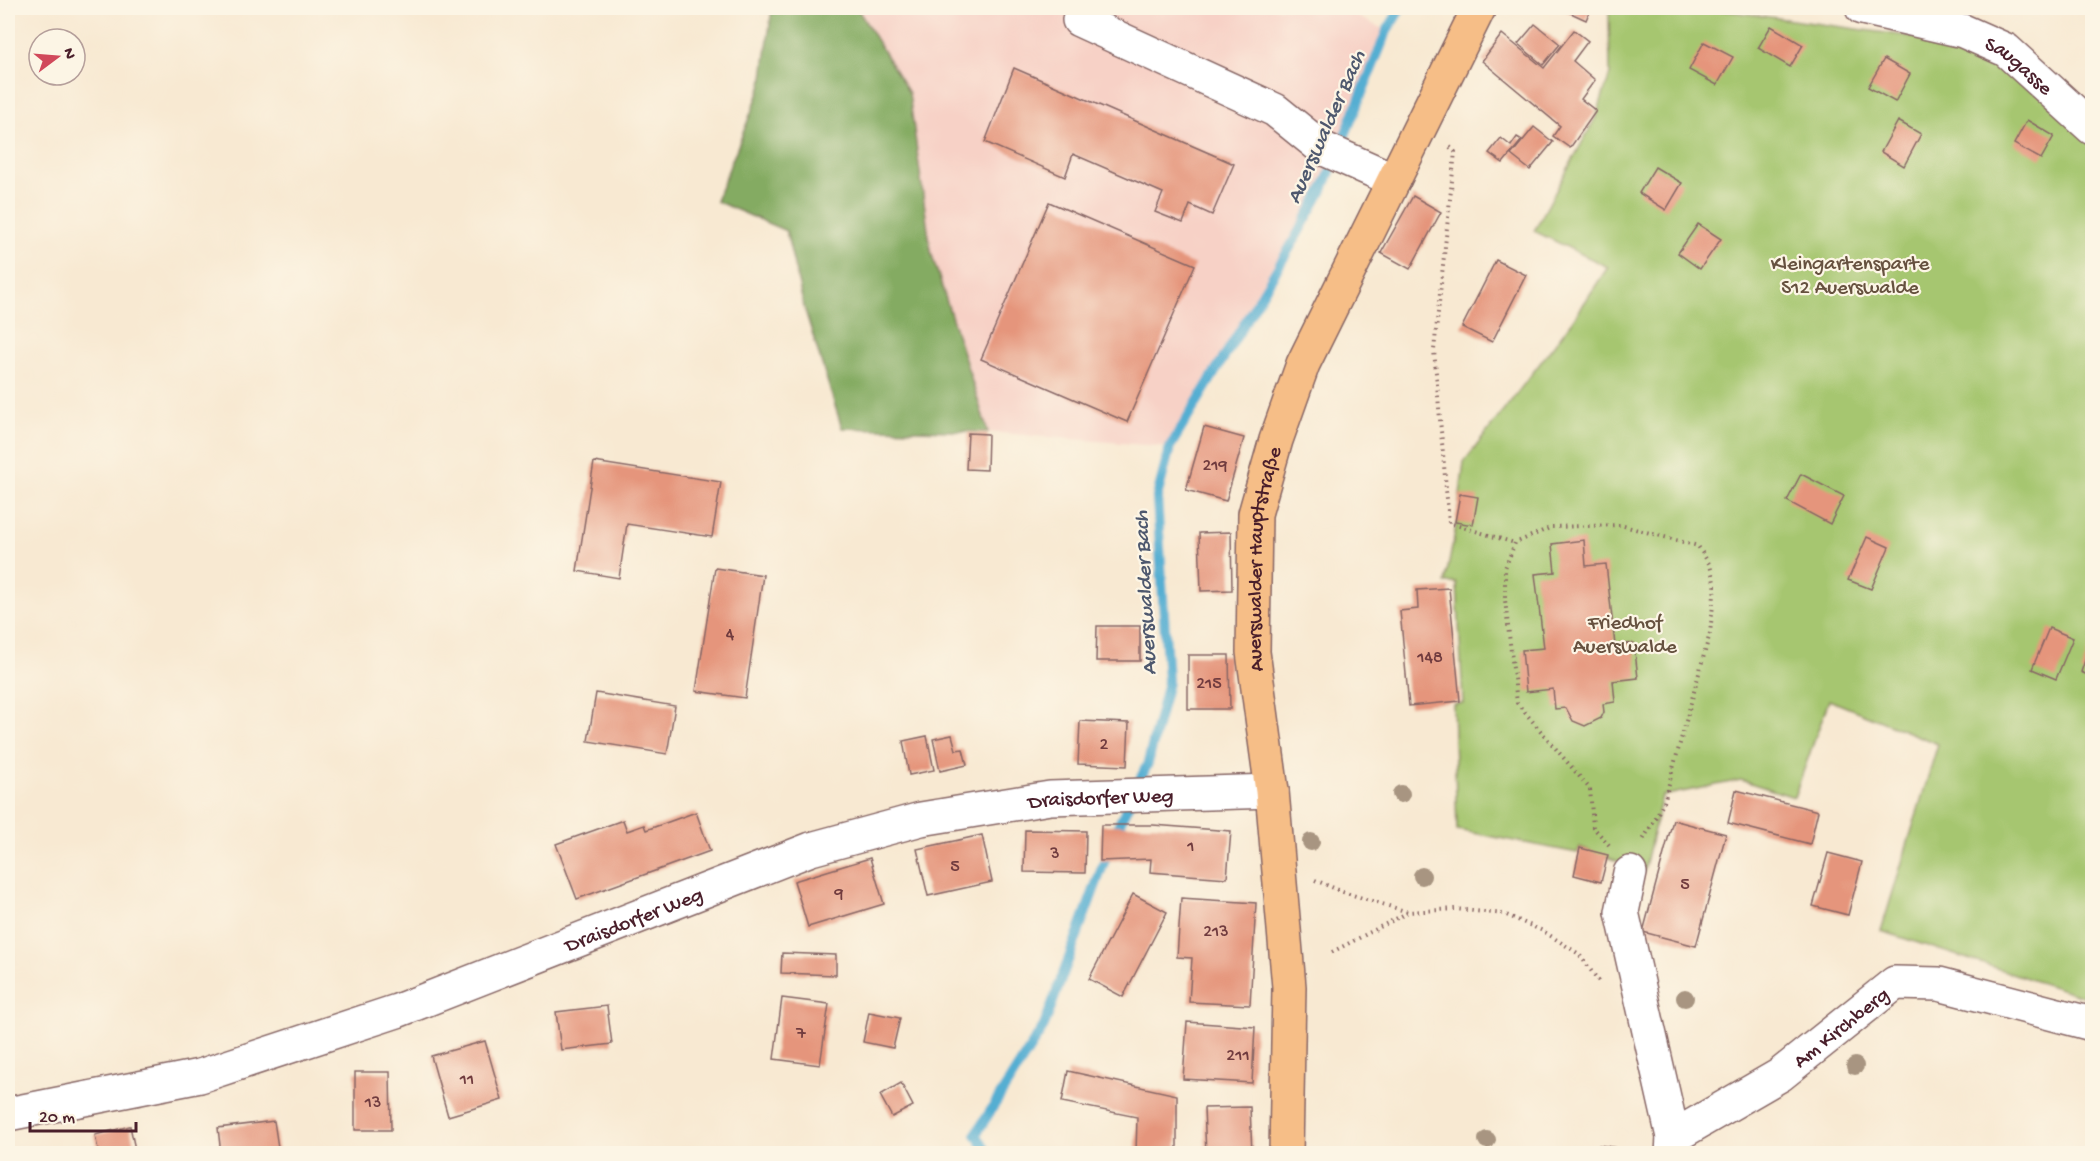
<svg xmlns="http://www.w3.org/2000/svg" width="2100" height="1161" font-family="'Gochi Hand',sans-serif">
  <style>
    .built { fill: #f7d1c6 }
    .green { fill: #a6c66f; stroke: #78724d; stroke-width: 1.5 }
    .forest { fill: #84ab62; stroke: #676546; stroke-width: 1.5 }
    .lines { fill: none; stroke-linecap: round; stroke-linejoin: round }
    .stream { stroke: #55aed2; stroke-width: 10 }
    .building { fill: #e5957b }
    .minor-casing { stroke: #876665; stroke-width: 36 }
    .major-casing { stroke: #876665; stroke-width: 36 }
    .path { stroke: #876665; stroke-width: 4; stroke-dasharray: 1.5 4.5; stroke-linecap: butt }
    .minor { stroke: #fff; stroke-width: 33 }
    .major { stroke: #f6be87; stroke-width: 33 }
    .tree { fill: #a89581 }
    .labels { text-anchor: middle; stroke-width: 4.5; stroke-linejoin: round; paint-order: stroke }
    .number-label { font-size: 18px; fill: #713c3f }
    .street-label { font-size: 21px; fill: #4a1f2b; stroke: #fcf5e5 }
    .park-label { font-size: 21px; fill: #66513f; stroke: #fcf5e5 }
    .water-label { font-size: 22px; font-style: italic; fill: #4e586e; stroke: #fcf5e5 }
  </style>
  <rect width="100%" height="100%" fill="#fcf5e5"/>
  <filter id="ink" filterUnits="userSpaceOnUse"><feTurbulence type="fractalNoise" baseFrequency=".0167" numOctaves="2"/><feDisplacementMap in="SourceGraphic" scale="12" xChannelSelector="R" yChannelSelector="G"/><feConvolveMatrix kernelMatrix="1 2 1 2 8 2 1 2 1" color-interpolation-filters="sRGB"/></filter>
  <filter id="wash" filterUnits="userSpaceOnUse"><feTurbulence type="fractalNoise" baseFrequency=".008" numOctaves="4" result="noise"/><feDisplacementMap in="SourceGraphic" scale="24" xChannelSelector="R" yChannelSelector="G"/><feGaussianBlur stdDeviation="1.35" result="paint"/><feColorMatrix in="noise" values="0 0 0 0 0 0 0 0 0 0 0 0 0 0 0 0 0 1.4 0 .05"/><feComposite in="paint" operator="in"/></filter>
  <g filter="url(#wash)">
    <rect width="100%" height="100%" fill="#f8e9d2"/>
    <path class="built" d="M857 8H1340L1387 31 1324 187 1289 250 1170 447 988 432 931 252 909 93Z"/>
    <path class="green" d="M1609 8H1705L1944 41 2004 62 2092 142V999L1881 931 1938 744 1829 700 1794 797 1741 780 1662 796 1644 871 1580 847 1577 853 1457 830 1453 704 1463 703 1457 583H1445L1456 527 1464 462 1571 323 1608 267 1534 231 1596 117 1610 74Z"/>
    <path class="forest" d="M772 8H857L909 93 931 252 988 432 842 428 804 307 786 231 716 201 762 85Z"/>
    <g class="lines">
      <path class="stream" d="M988 1154 976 1134 1044 1026 1114 835 1148 763 1168 682 1157 497 1170 447 1289 249 1324 187 1387 31 1401 8"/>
    </g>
    <g id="blocks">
      <g class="building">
        <path d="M1560 8H1591L1586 20Z"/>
        <path d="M1535 24 1560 44 1543 65 1518 44Z"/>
        <path d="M1771 26 1803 45 1790 67 1758 48Z"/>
        <path d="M1574 30 1588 41 1573 61 1595 80 1581 99 1596 111 1570 148 1553 136 1560 126 1482 61 1502 34 1544 68Z"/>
        <path d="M1704 42 1733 57 1717 85 1689 70Z"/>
        <path d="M1884 59 1910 74 1895 102 1868 87Z"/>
        <path d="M1014 68 1234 164 1212 215 1190 205 1183 223 1155 212 1163 193 1073 154 1065 177 985 142Z"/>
        <path d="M2027 120 2054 136 2041 159 2014 144Z"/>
        <path d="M1898 121 1921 134 1904 166 1881 152Z"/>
        <path d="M1534 127 1553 142 1530 170 1511 155Z"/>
        <path d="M1517 137 1522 140 1503 163 1489 153 1501 138 1511 146Z"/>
        <path d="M1655 167 1682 183 1666 210 1639 193Z"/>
        <path d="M1413 196 1441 212 1410 269 1381 253Z"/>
        <path d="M1049 202 1195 265 1127 422 981 359Z"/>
        <path d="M1698 224 1721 239 1700 269 1678 253Z"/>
        <path d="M1496 260 1526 275 1492 342 1462 327Z"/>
        <path d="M1204 427 1244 438 1226 501 1186 490Z"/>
        <path d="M968 433 988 434 987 470 966 469Z"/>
        <path d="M594 462 721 482 712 537 627 524 619 578 577 571Z"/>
        <path d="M1801 474 1844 496 1830 524 1787 501Z"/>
        <path d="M1460 494 1478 497 1473 525 1455 522Z"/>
        <path d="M1231 532 1232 590 1201 591 1199 533Z"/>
        <path d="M1867 537 1889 547 1871 589 1848 580Z"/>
        <path d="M1584 540 1586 566 1606 564 1615 645 1634 643 1638 678 1613 681 1615 702 1603 704 1604 712 1601 718 1585 726 1573 721 1566 708 1555 709 1553 689 1526 692 1522 650 1544 648 1535 574 1555 572 1552 544Z"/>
        <path d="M715 568 763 575 745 698 696 691Z"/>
        <path d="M1449 588 1460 701 1409 706 1400 611 1418 609 1417 590Z"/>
        <path d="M1097 626H1140V661H1096Z"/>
        <path d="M2049 628 2073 638 2056 679 2032 669Z"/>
        <path d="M2092 640V677L2081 672Z"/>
        <path d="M1188 655H1229L1230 709H1188Z"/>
        <path d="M596 693 675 706 667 754 588 741Z"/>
        <path d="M1080 721 1129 723 1127 766 1078 764Z"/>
        <path d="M952 735 956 750 963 749 967 765 940 771 933 739Z"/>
        <path d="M927 736 934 770 909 775 903 741Z"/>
        <path d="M1736 790 1818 811 1810 844 1728 823Z"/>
        <path d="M696 812 710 851 577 899 556 844 623 820 627 831 644 825 646 830Z"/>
        <path d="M1673 820 1726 834 1696 946 1643 932Z"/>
        <path d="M1101 825H1153L1231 831 1227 878 1150 872 1151 859 1100 861Z"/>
        <path d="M1025 830 1086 831 1085 873 1024 872Z"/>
        <path d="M982 835 992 882 928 896 917 849Z"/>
        <path d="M1580 848 1608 855 1601 882 1574 875Z"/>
        <path d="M1828 853 1862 862 1848 915 1813 906Z"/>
        <path d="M870 858 884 904 808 927 794 881Z"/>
        <path d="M1133 894 1167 912 1123 997 1089 979Z"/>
        <path d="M1181 898 1256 903 1250 1005 1189 1002 1192 958 1177 957Z"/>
        <path d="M782 953 836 955V975L781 973Z"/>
        <path d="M782 998 829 1004 820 1065 774 1059Z"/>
        <path d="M607 1006 612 1044 561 1050 556 1012Z"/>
        <path d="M869 1012 900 1018 893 1048 863 1042Z"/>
        <path d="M1187 1022 1255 1027 1252 1083 1183 1079Z"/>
        <path d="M485 1041 502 1100 448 1116 431 1056Z"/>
        <path d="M1068 1071 1177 1095V1154H1136L1137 1117 1062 1102Z"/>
        <path d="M355 1072H390L391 1130H355Z"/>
        <path d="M901 1083 913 1106 892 1117 880 1095Z"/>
        <path d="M1250 1107 1252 1154H1206L1204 1108Z"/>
        <path d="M274 1121 279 1154H221L218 1128Z"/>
        <path d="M130 1126 136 1154H99L95 1135Z"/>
        <path d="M1599 1145 1632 1150 1631 1154H1597Z"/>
      </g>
    </g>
  </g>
  <g filter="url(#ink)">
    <use href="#blocks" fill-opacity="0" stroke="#876665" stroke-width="1.5"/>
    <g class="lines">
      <defs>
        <g id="minor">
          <path id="s1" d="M1862 8 1963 31 2006 50 2092 128"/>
          <path d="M1079 20 1275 110 1322 148 1394 180"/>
          <path d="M1630 873 1622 912 1673 1137 1672 1154"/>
          <path id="s2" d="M8 1114 200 1076 397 1011 811 849 921 819 1050 798 1272 791"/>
          <path id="s3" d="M1673 1137 1780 1075 1895 983 1939 984 2092 1024"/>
        </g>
        <g id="major">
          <path id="s4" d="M1286 1154 1289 987 1272 791 1253 652 1255 514 1276 440 1303 364 1479 8"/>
        </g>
      </defs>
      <use href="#minor" class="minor-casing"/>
      <use href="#major" class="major-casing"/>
      <g class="path">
        <path d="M1450 147 1455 152 1434 350 1449 523 1515 543"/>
        <path d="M1609 845 1593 827 1590 789 1517 703 1505 600V568L1515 543 1552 527 1620 525 1698 546 1710 565 1715 586 1710 633 1664 802 1642 842"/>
        <path d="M1315 880 1343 892 1408 912 1455 909 1504 914 1543 931 1579 954 1600 983"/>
        <path d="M1332 952 1407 913"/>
      </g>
      <use href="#minor" class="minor"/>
      <use href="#major" class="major"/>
    </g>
    <g class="tree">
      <circle cx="1401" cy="794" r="9"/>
      <circle cx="1311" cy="842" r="9"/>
      <circle cx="1422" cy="876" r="9"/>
      <circle cx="1685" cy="998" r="9"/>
      <circle cx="1855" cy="1066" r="9"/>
      <circle cx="1487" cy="1140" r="9"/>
    </g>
  </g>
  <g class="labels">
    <g class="number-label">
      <text x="1215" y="470">219</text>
      <text x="730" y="639">4</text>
      <text x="1430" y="662">148</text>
      <text x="1209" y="688">215</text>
      <text x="1104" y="749">2</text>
      <text x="1191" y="851">1</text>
      <text x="1055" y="858">3</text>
      <text x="955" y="871">5</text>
      <text x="1685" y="889">5</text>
      <text x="839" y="898">9</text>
      <text x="1216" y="936">213</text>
      <text x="801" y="1038">7</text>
      <text x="1238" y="1060">211</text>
      <text x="467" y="1084">11</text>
      <text x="373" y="1107">13</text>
    </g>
    <g class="street-label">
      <text dy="7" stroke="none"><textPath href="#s1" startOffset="170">Saugasse</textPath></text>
      <text dy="7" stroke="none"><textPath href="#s4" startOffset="598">Auerswalder Hauptstraße</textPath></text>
      <text dy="7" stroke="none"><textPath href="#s2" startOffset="1143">Draisdorfer Weg</textPath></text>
      <text dy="7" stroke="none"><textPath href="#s2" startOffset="657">Draisdorfer Weg</textPath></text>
      <text dy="7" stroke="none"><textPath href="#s3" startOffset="201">Am Kirchberg</textPath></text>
    </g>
    <g class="park-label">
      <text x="1850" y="269">Kleingartensparte<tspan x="1850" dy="24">S12 Auerswalde</tspan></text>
      <text x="1625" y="628">Friedhof<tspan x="1625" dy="24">Auerswalde</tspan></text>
    </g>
    <g class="water-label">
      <text transform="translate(1324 126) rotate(-66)" y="8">Auerswalder Bach</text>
      <text transform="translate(1143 593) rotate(-93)" y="8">Auerswalder Bach</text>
    </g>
  </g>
  <rect width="2100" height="1161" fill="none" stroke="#fcf5e5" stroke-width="30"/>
  <g transform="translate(57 57) rotate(74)"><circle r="28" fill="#fcf5e5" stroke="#b59f9b" stroke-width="1.5"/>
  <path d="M0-4.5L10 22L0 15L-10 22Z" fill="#d1495b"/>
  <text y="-9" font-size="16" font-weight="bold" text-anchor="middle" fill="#4a1f2b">N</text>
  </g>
  <path d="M30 1122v9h106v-9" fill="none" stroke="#4a1f2b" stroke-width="3"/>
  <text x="39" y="1122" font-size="18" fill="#4a1f2b" stroke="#fcf5e5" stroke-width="4.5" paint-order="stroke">20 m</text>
</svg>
